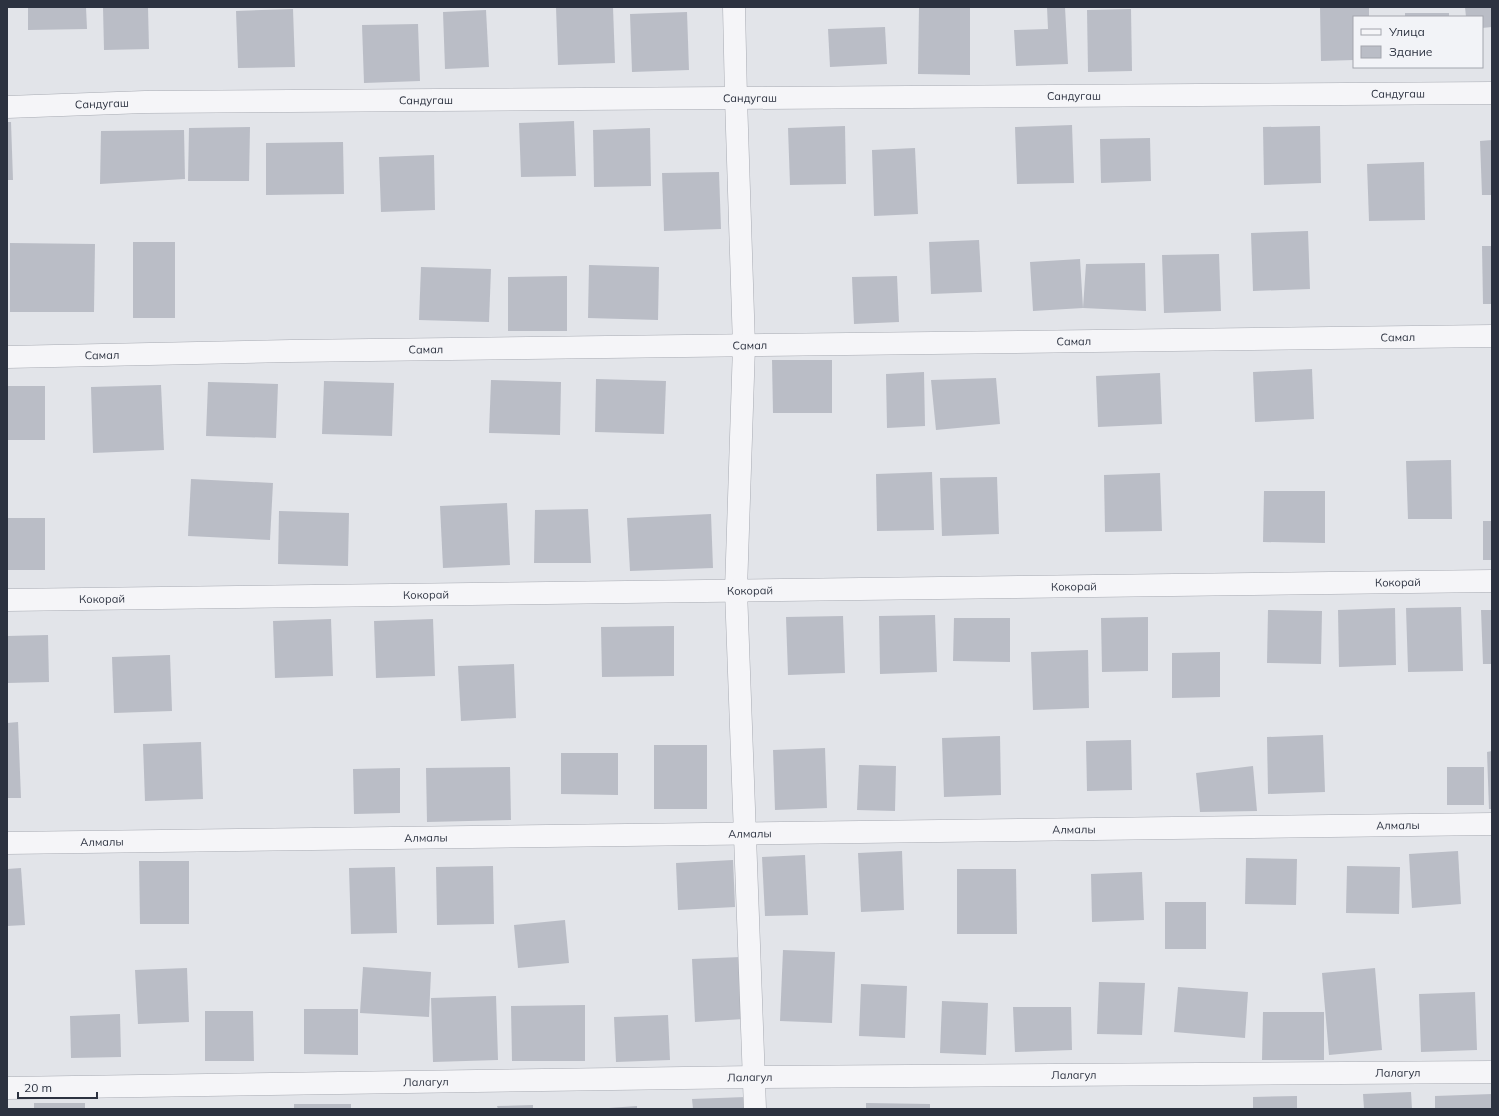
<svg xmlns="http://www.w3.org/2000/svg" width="1499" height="1116" font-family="Mulish,sans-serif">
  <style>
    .building { fill: #babdc6 }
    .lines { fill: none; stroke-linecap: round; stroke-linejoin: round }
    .minor-casing { stroke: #a8abb3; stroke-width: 23 }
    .minor { stroke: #f5f5f8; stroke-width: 22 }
    .labels { text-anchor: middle; stroke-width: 4; stroke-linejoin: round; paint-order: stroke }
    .street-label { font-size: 11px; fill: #2c3240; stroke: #f2f3f7 }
  </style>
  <rect width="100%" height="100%" fill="#e2e4e9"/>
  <g class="building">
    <path d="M28 7H86L87 29 28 30Z"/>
    <path d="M103 7H148L149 49 104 50Z"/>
    <path d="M556 7H613L615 63 558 65Z"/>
    <path d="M919 7 970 8V75L918 74Z"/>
    <path d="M1047 7H1065L1068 64 1016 66 1014 30 1048 29Z"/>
    <path d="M1320 7H1369V17H1354V60L1321 61Z"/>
    <path d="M1465 7H1492V27L1482 28V17H1466Z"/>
    <path d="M293 9 295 67 238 68 236 11Z"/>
    <path d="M1131 9 1132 71 1088 72 1087 10Z"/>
    <path d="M486 10 489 67 445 69 443 12Z"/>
    <path d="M687 12 689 70 632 72 630 14Z"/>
    <rect x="1405" y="13" width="44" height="4"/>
    <path d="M418 24 420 81 364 83 362 25Z"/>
    <path d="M885 27 887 64 830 67 828 29Z"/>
    <path d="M574 121 576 176 521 177 519 123Z"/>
    <path d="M7 122H11L13 180H7Z"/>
    <path d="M1072 125 1074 183 1017 184 1015 127Z"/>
    <path d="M845 126 846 184 790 185 788 128Z"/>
    <path d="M1320 126 1321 183 1264 185 1263 127Z"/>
    <path d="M250 127 249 181H188L189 128Z"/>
    <path d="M650 128 651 186 594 187 593 130Z"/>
    <path d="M184 130 185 179 100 184 101 131Z"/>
    <path d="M1150 138 1151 181 1101 183 1100 139Z"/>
    <path d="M1492 140V195H1482L1480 141Z"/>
    <path d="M343 142 344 194 266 195V143Z"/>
    <path d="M915 148 918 214 874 216 872 150Z"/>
    <path d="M434 155 435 210 381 212 379 157Z"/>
    <path d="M1424 162 1425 220 1369 221 1367 164Z"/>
    <path d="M719 172 721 229 664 231 662 173Z"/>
    <path d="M1308 231 1310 289 1253 291 1251 233Z"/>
    <path d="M979 240 982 292 931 294 929 242Z"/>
    <rect x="133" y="242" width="42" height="76"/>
    <path d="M10 243 95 244 94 312H10Z"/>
    <path d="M1482 246H1492V304H1483Z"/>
    <path d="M1219 254 1221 311 1164 313 1162 255Z"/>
    <path d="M1080 259 1083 308 1086 264 1145 263 1146 311 1083 308 1033 311 1030 262Z"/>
    <path d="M589 265 659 267 658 320 588 318Z"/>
    <path d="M421 267 491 269 489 322 419 320Z"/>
    <path d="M567 276V331H508V277Z"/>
    <path d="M897 276 899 322 854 324 852 277Z"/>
    <path d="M772 360H832V413H773Z"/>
    <path d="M1312 369 1314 419 1255 422 1253 372Z"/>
    <path d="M924 372 925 426 887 428 886 374Z"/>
    <path d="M1160 373 1162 424 1098 427 1096 376Z"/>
    <path d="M996 378 1000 424 936 430 931 380Z"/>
    <path d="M596 379 666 381 664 434 595 432Z"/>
    <path d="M491 380 561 382 560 435 489 433Z"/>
    <path d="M324 381 394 383 392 436 322 434Z"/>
    <path d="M208 382 278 384 276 438 206 436Z"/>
    <path d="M161 385 164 450 93 453 91 387Z"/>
    <rect x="7" y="386" width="38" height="54"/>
    <path d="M1451 460 1452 519H1408L1406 461Z"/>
    <path d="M932 472 934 530 877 531 876 474Z"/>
    <path d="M1160 473 1162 531 1105 532 1104 475Z"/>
    <path d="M997 477 999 534 942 536 940 478Z"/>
    <path d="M191 479 273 483 270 540 188 536Z"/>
    <path d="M1264 491H1325V543L1263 542Z"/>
    <path d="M507 503 510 565 443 568 440 506Z"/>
    <path d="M588 509 591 563H534L535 510Z"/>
    <path d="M279 511 349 513 348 566 278 564Z"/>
    <path d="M711 514 713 568 630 571 627 518Z"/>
    <rect x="7" y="518" width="38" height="52"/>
    <rect x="1483" y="521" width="9" height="39"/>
    <path d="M1461 607 1463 671 1408 672 1406 608Z"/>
    <path d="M1395 608 1396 665 1339 667 1338 610Z"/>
    <path d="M1268 610 1322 611 1321 664 1267 663Z"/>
    <path d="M1481 610H1492V664H1483Z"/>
    <path d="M935 615 937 672 880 674 879 616Z"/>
    <path d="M843 616 845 673 788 675 786 617Z"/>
    <path d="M1148 617V671L1102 672 1101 618Z"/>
    <path d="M954 618H1010V662L953 661Z"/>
    <path d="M331 619 333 676 275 678 273 621Z"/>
    <path d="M433 619 435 676 376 678 374 621Z"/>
    <path d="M674 626V676L602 677 601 627Z"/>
    <path d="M48 635 49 682 7 683V636Z"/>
    <path d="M1088 650 1089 708 1033 710 1031 652Z"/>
    <path d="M1220 652V697L1172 698V653Z"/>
    <path d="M170 655 172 711 114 713 112 657Z"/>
    <path d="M514 664 516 718 461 721 458 666Z"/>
    <path d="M18 722 21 798H7V723Z"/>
    <path d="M1323 735 1325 792 1268 794 1267 737Z"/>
    <path d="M1000 736 1001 795 944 797 942 738Z"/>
    <path d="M1131 740 1132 790 1087 791 1086 741Z"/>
    <path d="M201 742 203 799 145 801 143 744Z"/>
    <rect x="654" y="745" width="53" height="64"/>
    <path d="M825 748 827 808 775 810 773 750Z"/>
    <path d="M1492 751V809H1489L1487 752Z"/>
    <path d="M561 753H618V795L561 794Z"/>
    <path d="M859 765 896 766 895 811 857 810Z"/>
    <path d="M1253 766 1257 811 1200 812 1196 773Z"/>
    <path d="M510 767 511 820 427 822 426 768Z"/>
    <rect x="1447" y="767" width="37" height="38"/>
    <path d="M400 768V813L354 814 353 769Z"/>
    <path d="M902 851 904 910 861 912 858 853Z"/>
    <path d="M1458 851 1461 904 1412 908 1409 854Z"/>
    <path d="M805 855 808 915 765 916 762 857Z"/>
    <path d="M1246 858 1297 859 1296 905 1245 904Z"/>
    <path d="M733 860 735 907 678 910 676 863Z"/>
    <path d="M139 861H189V924H140Z"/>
    <path d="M493 866 494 924 437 925 436 867Z"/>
    <path d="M1347 866 1400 867 1399 914 1346 913Z"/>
    <path d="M395 867 397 933 351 934 349 868Z"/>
    <path d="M21 868 25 925 7 926V869Z"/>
    <path d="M957 869H1016L1017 934H957Z"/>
    <path d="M1142 872 1144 920 1092 922 1091 874Z"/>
    <rect x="1165" y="902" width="41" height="47"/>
    <path d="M565 920 569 963 518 968 514 925Z"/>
    <path d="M783 950 835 952 832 1023 780 1021Z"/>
    <path d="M741 957 744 1019 695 1022 692 959Z"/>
    <path d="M363 967 431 972 429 1017 360 1013Z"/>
    <path d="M187 968 189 1022 138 1024 135 970Z"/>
    <path d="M1375 968 1382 1050 1329 1055 1322 973Z"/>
    <path d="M1099 982 1145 983 1142 1035 1097 1034Z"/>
    <path d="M861 984 907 986 905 1038 859 1036Z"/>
    <path d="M1178 987 1248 992 1245 1038 1174 1032Z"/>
    <path d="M1475 992 1477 1050 1421 1052 1419 994Z"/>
    <path d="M496 996 498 1060 433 1062 431 998Z"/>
    <path d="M942 1001 988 1003 986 1055 940 1053Z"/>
    <path d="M585 1005V1061H512L511 1006Z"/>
    <path d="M1013 1007H1071L1072 1050 1015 1052Z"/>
    <path d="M304 1009H358V1055L304 1054Z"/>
    <path d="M205 1011H253L254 1061H205Z"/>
    <path d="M1263 1012H1324V1060H1262Z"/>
    <path d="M120 1014 121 1057 71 1058 70 1016Z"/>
    <path d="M668 1015 670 1060 616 1062 614 1017Z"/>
    <path d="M1411 1092 1412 1109H1364L1363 1094Z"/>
    <path d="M1492 1094V1109H1435V1096Z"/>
    <path d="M1297 1096V1109H1253V1097Z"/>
    <path d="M745 1097V1109H693L692 1099Z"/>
    <rect x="34" y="1103" width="51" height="6"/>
    <path d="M866 1103 930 1104V1109H866Z"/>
    <rect x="294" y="1104" width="57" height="5"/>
    <path d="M533 1105V1109H498L497 1106Z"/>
    <path d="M637 1106V1109H609V1108Z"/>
  </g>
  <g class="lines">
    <defs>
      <g id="minor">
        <path d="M734 7 736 98 744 346 736 590 755 1109"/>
        <path id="s1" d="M7 107 145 102 1492 93"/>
        <path id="s2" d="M7 357 291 351 1492 336"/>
        <path id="s3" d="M7 600 1492 581"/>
        <path id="s4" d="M7 843 1492 824"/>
        <path id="s5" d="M7 1088 754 1077 1492 1072"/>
      </g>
    </defs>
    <use href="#minor" class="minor-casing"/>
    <use href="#minor" class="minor"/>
  </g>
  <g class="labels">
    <g class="street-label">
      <text dy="4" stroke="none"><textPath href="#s1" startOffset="1391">Сандугаш</textPath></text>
      <text dy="4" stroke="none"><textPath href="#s1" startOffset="1067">Сандугаш</textPath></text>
      <text dy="4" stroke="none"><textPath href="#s1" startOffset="743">Сандугаш</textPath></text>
      <text dy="4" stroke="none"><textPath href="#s1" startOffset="419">Сандугаш</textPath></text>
      <text dy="4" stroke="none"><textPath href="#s1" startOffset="95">Сандугаш</textPath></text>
      <text dy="4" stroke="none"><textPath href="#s2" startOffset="1391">Самал</textPath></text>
      <text dy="4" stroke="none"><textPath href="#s2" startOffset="1067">Самал</textPath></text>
      <text dy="4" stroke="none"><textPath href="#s2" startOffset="743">Самал</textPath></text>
      <text dy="4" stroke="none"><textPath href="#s2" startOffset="419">Самал</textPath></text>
      <text dy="4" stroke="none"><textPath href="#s2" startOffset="95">Самал</textPath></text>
      <text dy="4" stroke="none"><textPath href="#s3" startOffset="1391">Кокорай</textPath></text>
      <text dy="4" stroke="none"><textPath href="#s3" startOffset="1067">Кокорай</textPath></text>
      <text dy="4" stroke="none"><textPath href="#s3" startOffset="743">Кокорай</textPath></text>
      <text dy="4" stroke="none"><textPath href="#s3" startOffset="419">Кокорай</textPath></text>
      <text dy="4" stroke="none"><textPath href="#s3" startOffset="95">Кокорай</textPath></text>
      <text dy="4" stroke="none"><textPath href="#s4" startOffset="1391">Алмалы</textPath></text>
      <text dy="4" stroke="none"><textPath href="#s4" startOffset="1067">Алмалы</textPath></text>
      <text dy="4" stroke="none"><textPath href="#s4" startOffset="743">Алмалы</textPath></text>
      <text dy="4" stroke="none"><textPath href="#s4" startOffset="419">Алмалы</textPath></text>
      <text dy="4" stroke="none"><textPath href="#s4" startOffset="95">Алмалы</textPath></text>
      <text dy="4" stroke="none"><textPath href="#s5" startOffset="1391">Лалагул</textPath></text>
      <text dy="4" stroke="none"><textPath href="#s5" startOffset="1067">Лалагул</textPath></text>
      <text dy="4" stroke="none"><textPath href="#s5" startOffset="743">Лалагул</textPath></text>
      <text dy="4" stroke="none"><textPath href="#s5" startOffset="419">Лалагул</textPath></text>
    </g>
  </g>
  <rect width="1499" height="1116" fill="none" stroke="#2c3240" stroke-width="16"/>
  <rect x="1353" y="16" width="130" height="52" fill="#f2f3f7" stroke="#a3a6ae"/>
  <rect x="1361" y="29" width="20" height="6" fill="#f5f5f8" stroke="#a3a6ae"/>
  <text x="1389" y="36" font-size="12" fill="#2c3240">Улица</text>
  <rect x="1361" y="46" width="20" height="12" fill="#babdc6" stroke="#a3a6ae"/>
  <text x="1389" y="56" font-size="12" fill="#2c3240">Здание</text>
  <path d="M18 1092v6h79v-6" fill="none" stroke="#2c3240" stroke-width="2"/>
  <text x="24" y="1092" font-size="12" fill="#2c3240" stroke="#f2f3f7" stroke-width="3" paint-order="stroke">20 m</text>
</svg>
